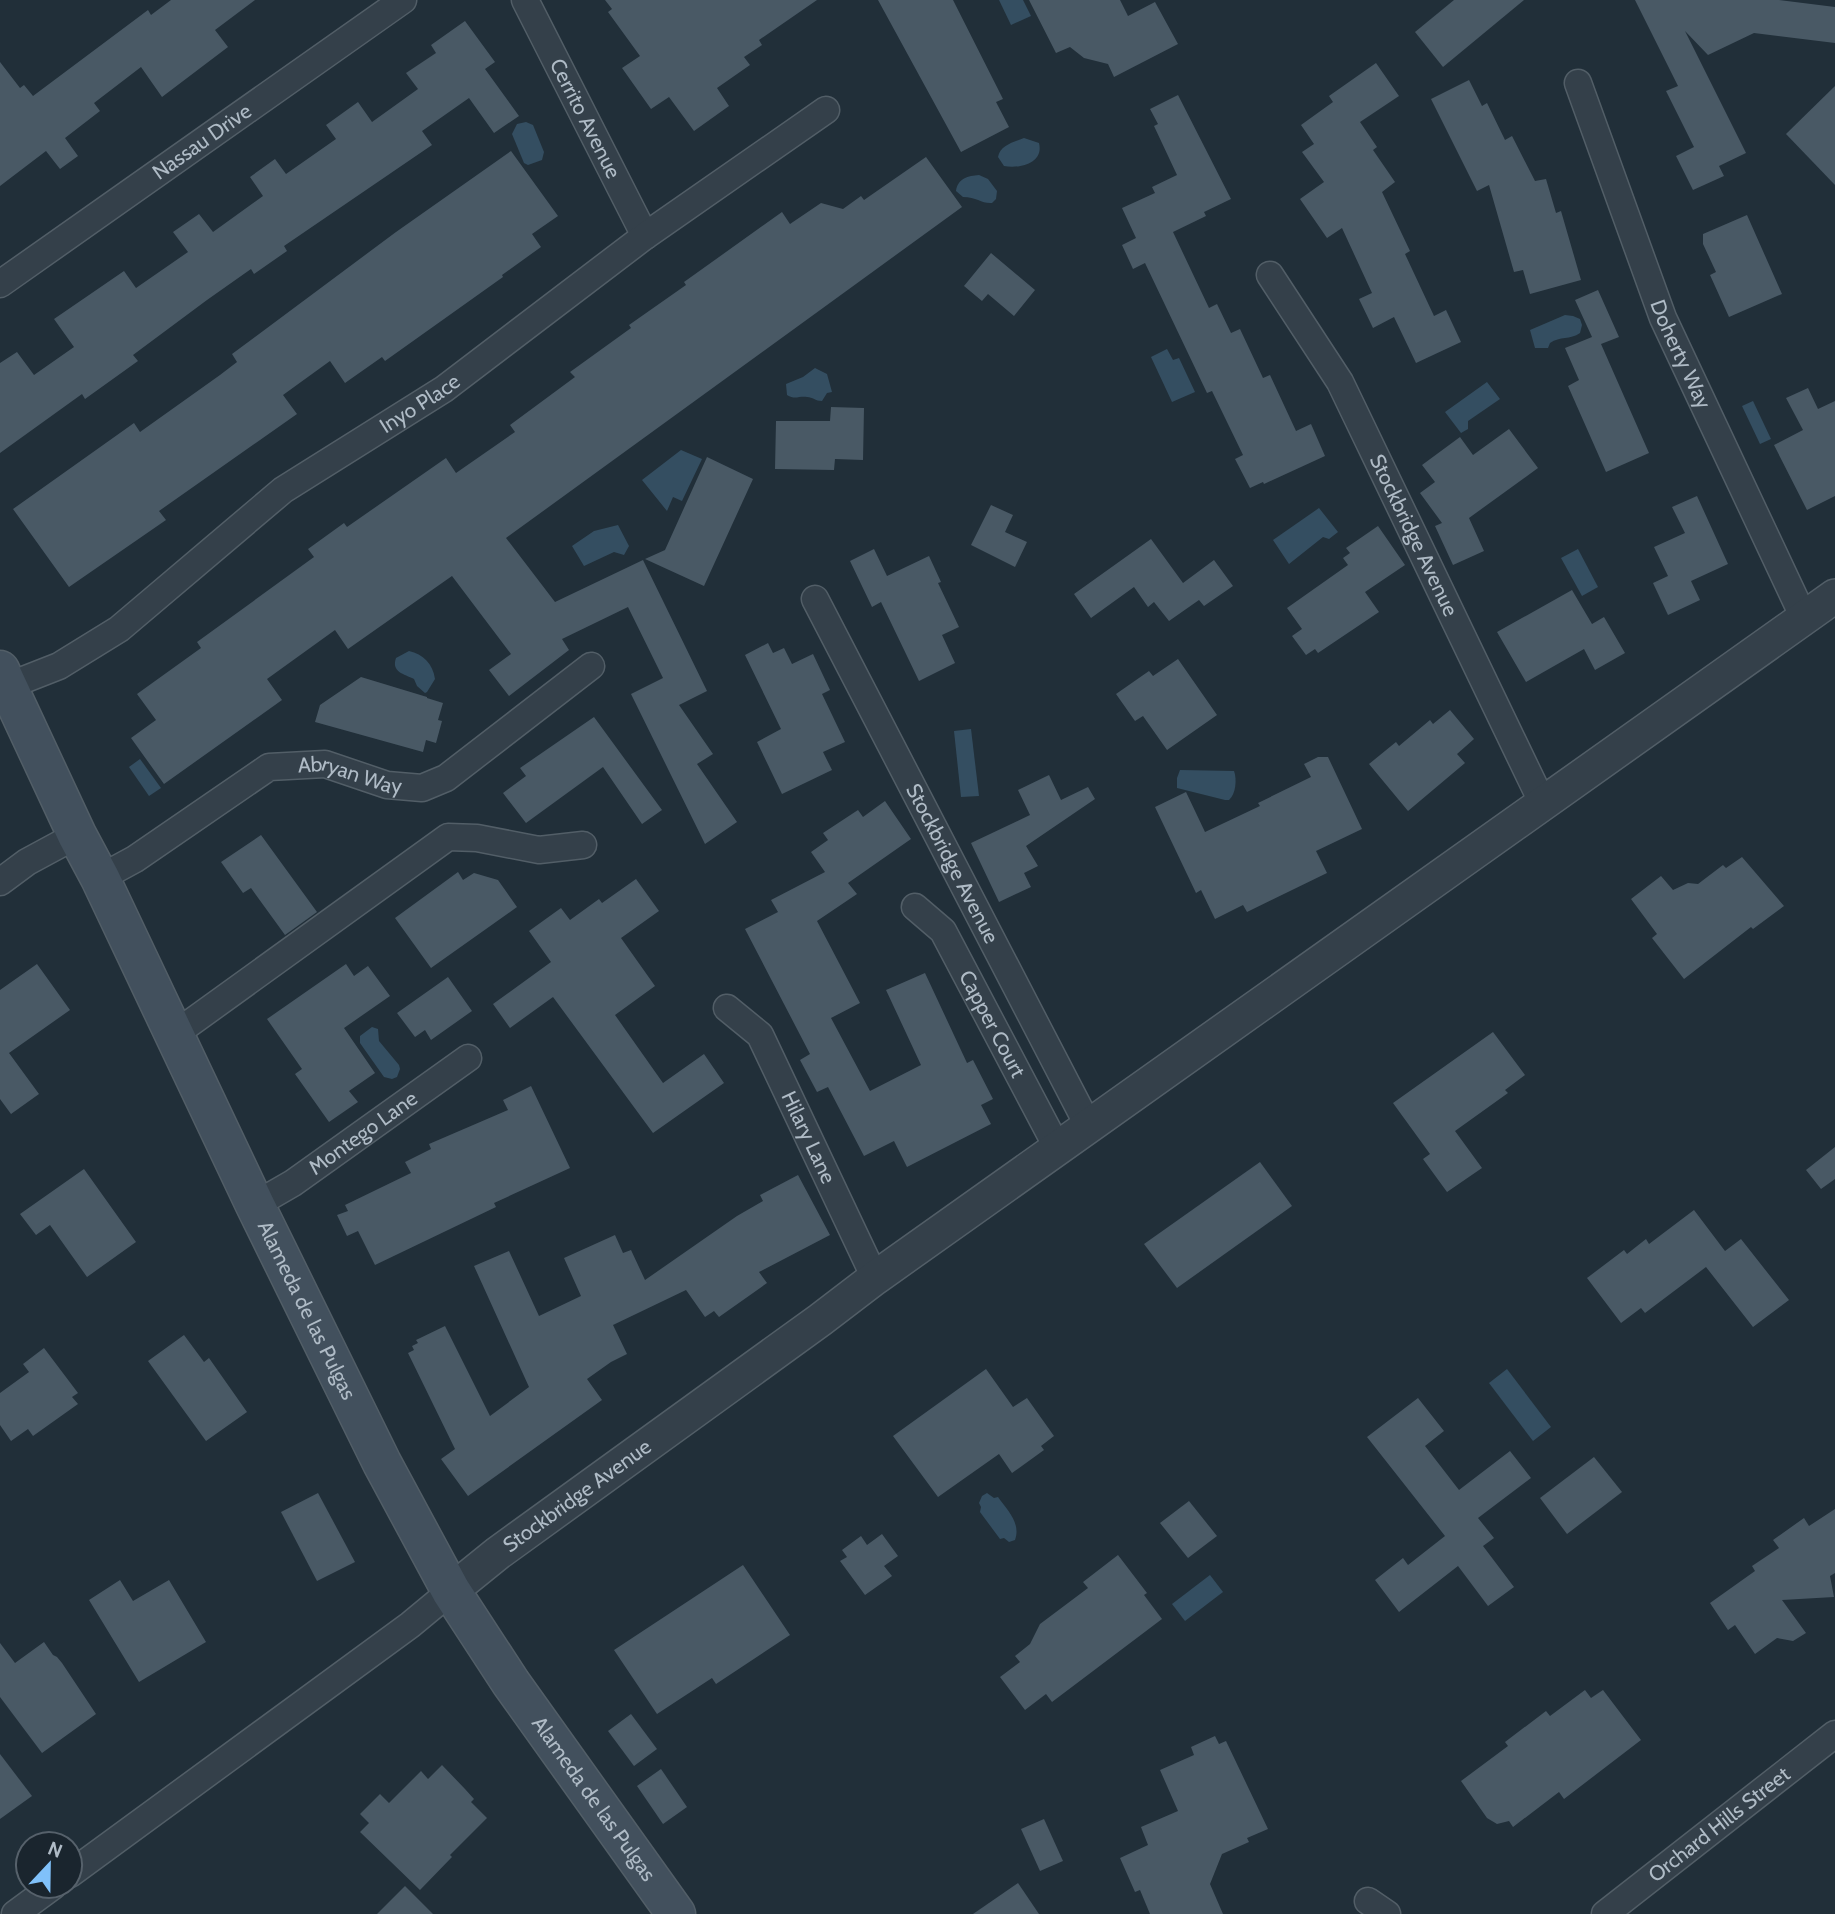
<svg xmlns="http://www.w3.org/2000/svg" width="1835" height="1914" font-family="Cabin,sans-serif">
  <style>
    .water { fill: #344e61 }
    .building { fill: #495965 }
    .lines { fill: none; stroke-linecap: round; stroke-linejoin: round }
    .minor-casing { stroke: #525e67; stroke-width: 29 }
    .tertiary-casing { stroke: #525e67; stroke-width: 36 }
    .secondary-casing { stroke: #525e67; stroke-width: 41 }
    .minor { stroke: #34404a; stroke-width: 26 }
    .tertiary { stroke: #34404a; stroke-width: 33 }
    .secondary { stroke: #42505d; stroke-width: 38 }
    .labels { text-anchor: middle; stroke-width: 7; stroke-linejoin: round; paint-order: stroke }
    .street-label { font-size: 21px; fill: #afbbc6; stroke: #1a252e }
  </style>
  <rect width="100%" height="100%" fill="#212f39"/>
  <g class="water">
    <path d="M999 0H1023L1031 16 1011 25Z"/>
    <path d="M526 122 533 125 544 152 542 160 528 165 524 163 512 134 517 124Z"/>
    <path d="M1024 138 1039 143C1044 163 1020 169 1004 166L998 157C1000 145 1014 142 1024 138Z"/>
    <path d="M979 175 988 179 997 191 996 199 992 203C982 204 977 197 963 197L956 191C958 178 968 176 979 175Z"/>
    <path d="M1565 315 1573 316 1580 319 1582 325 1580 333C1570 340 1560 336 1550 343L1548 348H1535L1530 330Z"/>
    <path d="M1167 349 1173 360 1179 358 1195 392 1172 402 1151 357Z"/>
    <path d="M815 368 827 374 832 392 827 393 822 401C815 401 813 397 807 397 798 396 795 400 787 395L786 384 803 377Z"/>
    <path d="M1487 382 1500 399 1468 421V429L1461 433 1445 412Z"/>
    <path d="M1753 401 1771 439 1760 444 1742 406Z"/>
    <path d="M681 450 702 459 682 501 673 497 667 511 642 480Z"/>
    <path d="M1319 508 1338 532 1329 539 1323 537 1289 564 1273 540Z"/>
    <path d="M618 525 629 546 624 555 614 552 584 566 572 546 594 531Z"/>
    <path d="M1578 549 1598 587 1582 596 1561 558Z"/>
    <path d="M409 651C423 654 433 664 435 679L427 692 425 693 417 686 414 679C404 674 391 672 396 658Z"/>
    <path d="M971 729 979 796 961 797 954 731Z"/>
    <path d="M140 759 161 788 149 796 129 767Z"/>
    <path d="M1180 770 1234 771C1237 779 1236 794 1229 800H1225L1177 788V778Z"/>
    <path d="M372 1027 378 1029 379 1041 399 1065 400 1069 397 1077 392 1079 384 1077 360 1043V1036Z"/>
    <path d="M1507 1369 1551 1427 1533 1441 1489 1383Z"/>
    <path d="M987 1493 994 1498 998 1497C1008 1511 1021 1523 1015 1540L1009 1542 1004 1538 1000 1539 980 1512 981 1507 979 1503 982 1496Z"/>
    <path d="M1210 1575 1223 1592 1185 1621 1172 1604Z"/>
  </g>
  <g class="building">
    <path d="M171 0H255L215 30 228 47 162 97 141 67 94 103 100 111 65 138 78 156 60 169 46 151 0 186V62L20 88 24 85 33 96 148 10 151 15Z"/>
    <path d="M605 0H817L759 40 762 45 744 57 750 65 717 88 729 106 694 131 669 97 651 109 622 68 640 56 608 12 612 9Z"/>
    <path d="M878 0H953L1003 99 996 102 1009 127 961 152Z"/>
    <path d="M1029 0H1120L1128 16 1155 2 1178 44 1114 77 1108 64 1084 58 1070 47 1056 53Z"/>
    <path d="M1454 0H1524L1443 67 1415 32Z"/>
    <path d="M1635 0H1779L1835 7V43L1754 33 1708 55 1685 31 1746 153 1719 166 1724 176 1693 190 1676 156 1694 147 1666 91 1678 86Z"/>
    <path d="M465 21 495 62 485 69 519 116 494 133 469 98 422 131 432 145 284 246 287 251 254 274 251 269 207 300 133 355 138 361 85 399 82 394 0 453V363L17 352 34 375 74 347 54 319 124 271 136 288 188 252 173 232 199 214 213 232 263 196 250 177 275 159 286 174 336 139 326 125 358 102 372 122 418 89 406 73 436 53 431 45Z"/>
    <path d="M1376 63 1399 96 1360 122 1377 147 1373 150 1395 182 1382 192 1410 251 1405 254 1434 316 1446 310 1461 342 1416 363 1394 317 1373 328 1359 299 1372 293 1342 228 1327 238 1300 199 1324 182 1302 152 1314 144 1301 125 1333 102 1329 96Z"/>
    <path d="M1469 80 1482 106 1487 103 1505 140 1512 136 1535 181 1546 179 1556 213 1561 211 1581 280 1530 294 1523 270 1514 272 1489 185 1477 191 1431 99Z"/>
    <path d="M1835 86V185L1786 134Z"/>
    <path d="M1178 95 1231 199 1204 212 1206 216 1173 232 1209 308 1217 304 1231 333 1240 329 1263 378 1270 375 1296 431 1311 424 1325 456 1264 484 1263 482 1250 488 1235 459 1243 455 1212 391 1207 393 1145 263 1133 269 1122 245 1136 238 1122 208 1155 193 1152 187 1177 175 1154 126 1158 124 1150 109Z"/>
    <path d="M511 151 558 216 532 234 541 247 502 275 503 277 385 361 382 357 345 383 330 361 283 395 297 414 159 511 166 520 69 587 13 509 134 423 140 432 220 375 237 362 232 354 396 232Z"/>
    <path d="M926 157 962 207 506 538 555 602 643 560 707 691 679 705 713 754 697 764 737 822 705 844 631 694 663 678 628 607 562 639 569 650 509 696 489 670 511 654 452 576 348 649 335 630 267 679 282 700 164 784 131 738 156 720 137 694 201 648 197 642 314 557 308 549 344 523 347 527 446 458 456 473 515 432 510 425 575 377 570 372 631 328 629 325 686 285 684 282 782 212 790 224 821 203 843 209 861 196 864 200Z"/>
    <path d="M1747 215 1782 294 1729 317 1710 275 1716 272 1703 244V234Z"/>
    <path d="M991 253 1035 290 1014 316 988 294 982 301 964 286Z"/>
    <path d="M1598 290 1619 337 1601 344 1649 453 1606 472 1568 386 1579 380 1565 348 1592 337 1575 300Z"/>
    <path d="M1808 388 1818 409 1835 401V496L1807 510 1774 445 1803 430 1786 398Z"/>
    <path d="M831 407 864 408 863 460 835 459 834 470 775 469 776 421H830Z"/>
    <path d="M1509 429 1538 468 1469 518 1484 551 1453 565 1435 526 1442 523 1420 493 1435 482 1422 465 1460 437 1473 455Z"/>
    <path d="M707 457 753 479 704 586 645 559 665 550Z"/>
    <path d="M1697 496 1728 564 1691 581 1700 600 1668 615 1653 583 1668 576 1654 547 1685 533 1672 507Z"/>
    <path d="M991 505 1013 515 1005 532 1027 542 1015 567 971 545Z"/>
    <path d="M1378 526 1405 565 1365 592 1379 612 1318 653 1315 649 1306 655 1292 636 1302 629 1287 608 1348 565 1343 558 1350 553 1346 548Z"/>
    <path d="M1151 539 1183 583 1214 560 1233 586 1204 606 1199 600 1169 621 1154 602 1148 607 1134 587 1091 618 1074 594Z"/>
    <path d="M874 549 887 576 929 556 941 582 938 583 959 627 942 635 955 663 919 681 881 602 872 607 850 561Z"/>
    <path d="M1572 590 1592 624 1604 617 1625 653 1595 670 1584 649 1526 682 1497 632Z"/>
    <path d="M768 643 773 653 784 648 792 664 813 654 830 690 822 694 845 742 823 752 832 770 782 794 757 742 781 729 745 655Z"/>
    <path d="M1178 659 1217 715 1167 750 1143 716 1135 721 1116 694 1149 671 1153 676Z"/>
    <path d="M361 677 427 697V698L443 703 438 720 442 721 436 743 426 740 423 752 315 722 320 705Z"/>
    <path d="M1450 710 1474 739 1457 754 1465 763 1408 811 1369 764 1396 742 1399 746 1430 720 1433 724Z"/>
    <path d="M594 717 662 810 642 824 603 767 526 823 503 793 526 776 520 768Z"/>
    <path d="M1318 757H1328L1362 829 1316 851 1327 873 1247 912 1243 905 1215 919 1201 890 1196 893 1155 807 1186 792 1205 832 1260 806 1258 803 1311 777 1304 764Z"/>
    <path d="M1049 775 1061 800 1088 787 1095 799 1026 846 1038 866 1024 873 1031 887 999 902 971 843 1030 815 1018 790Z"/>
    <path d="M885 801 911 839 848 883 857 894 817 921 860 1003 831 1018 870 1091 921 1065 886 990 925 973 967 1063 973 1060 993 1099 981 1105 991 1124 907 1167 894 1141 864 1156 828 1087 817 1092 800 1060 810 1054 745 929 778 912 771 900 825 872 811 852 828 840 823 833 858 810 863 817Z"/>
    <path d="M261 835 317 912 285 935 251 888 243 893 221 862Z"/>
    <path d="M1742 857 1784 906 1753 929 1751 927 1684 979 1652 938 1657 934 1631 899 1661 876 1673 890 1688 883 1698 884 1723 865 1726 868Z"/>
    <path d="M458 872 463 880 474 873 498 880 517 907 431 968 395 918Z"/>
    <path d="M636 879 659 911 621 938 655 986 615 1015 663 1083 704 1054 724 1083 653 1133 553 997 510 1028 493 1004 551 962 529 931 561 908 570 920 599 899 602 903Z"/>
    <path d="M37 964 70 1010 9 1053 39 1094 11 1114 0 1099V990Z"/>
    <path d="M346 964 354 976 368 966 390 996 344 1028 375 1073 349 1091 358 1102 329 1122 295 1074 302 1069 267 1019Z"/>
    <path d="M448 977 472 1011 431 1040 425 1030 415 1037 397 1013Z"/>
    <path d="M1493 1032 1525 1075 1505 1090 1508 1093 1455 1131 1482 1168 1447 1192 1423 1159 1430 1154 1393 1103Z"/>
    <path d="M531 1086 570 1168 494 1203 496 1207 375 1265 358 1231 347 1236 337 1215 348 1211 345 1205 411 1173 405 1162 431 1149 429 1144 508 1110 503 1100Z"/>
    <path d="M1835 1147V1179L1821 1189 1806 1170Z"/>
    <path d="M1260 1162 1292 1206 1177 1288 1144 1244Z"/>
    <path d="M84 1169 136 1242 87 1277 50 1225 36 1235 20 1214Z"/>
    <path d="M798 1175 830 1235 759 1272 767 1283 719 1317 714 1311 705 1317 686 1290 613 1325 627 1354 611 1362 587 1379 602 1400 468 1496 441 1459 455 1449 408 1353 414 1350 412 1346 418 1343 416 1340 445 1326 490 1416 529 1387 474 1266 509 1251 539 1316 581 1296 564 1258 615 1235 623 1253 631 1250 645 1280 737 1216 763 1201 760 1195Z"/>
    <path d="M1694 1210 1725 1251 1741 1239 1789 1300 1753 1327 1706 1267 1645 1313 1641 1308 1621 1323 1587 1278 1624 1250 1627 1254 1646 1239 1649 1244Z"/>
    <path d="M184 1335 204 1362 209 1358 247 1412 206 1441 148 1361Z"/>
    <path d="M44 1348 78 1393 72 1397 78 1404 33 1436 28 1429 11 1441 0 1425V1393L29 1372 23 1364Z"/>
    <path d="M986 1369 1013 1407 1027 1398 1054 1436 1041 1446 1044 1450 1012 1473 999 1454 938 1497 893 1436Z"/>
    <path d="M1418 1398 1444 1431 1425 1446 1459 1490 1510 1451 1531 1478 1478 1518 1494 1538 1483 1546 1514 1587 1488 1606 1458 1566 1399 1612 1375 1580 1403 1558 1408 1565 1445 1536 1367 1437Z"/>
    <path d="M1594 1457 1622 1492 1567 1534 1540 1498Z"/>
    <path d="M318 1493 355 1562 317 1581 281 1512Z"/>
    <path d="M1189 1501 1217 1536 1188 1558 1160 1523Z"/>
    <path d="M1835 1509V1573L1830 1576 1834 1597 1782 1600 1806 1633 1793 1641 1777 1638 1755 1654 1735 1625 1728 1630 1710 1603 1755 1571 1752 1566 1779 1548 1773 1540 1804 1518 1809 1526Z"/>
    <path d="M882 1534 898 1556 884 1566 892 1576 865 1595 840 1561 847 1557 842 1550 861 1536 867 1545Z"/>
    <path d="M1118 1555 1147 1593 1144 1595 1162 1619 1052 1702 1046 1694 1025 1710 1000 1677 1020 1662 1015 1656 1030 1644 1040 1624 1088 1588 1083 1582Z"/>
    <path d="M743 1565 790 1635 716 1684 712 1678 657 1714 614 1650Z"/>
    <path d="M120 1580 133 1601 169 1580 206 1642 139 1682 89 1600Z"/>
    <path d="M44 1642 53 1655 57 1657 62 1663 96 1714 42 1753 0 1697V1643L15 1663Z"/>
    <path d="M1585 1690 1591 1698 1603 1690 1641 1740 1564 1799 1559 1792 1513 1827 1509 1821 1497 1824 1487 1818 1461 1781 1508 1746 1505 1742 1546 1711 1550 1716Z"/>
    <path d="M631 1714 657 1749 634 1766 608 1731Z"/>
    <path d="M1215 1736 1219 1744 1226 1741 1268 1829 1247 1838 1249 1842 1222 1854 1210 1884 1223 1914H1150L1140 1890 1135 1892 1120 1858 1148 1845 1141 1827 1178 1811 1160 1770 1194 1755 1191 1747Z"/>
    <path d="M0 1754 32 1796 0 1819Z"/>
    <path d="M442 1765 465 1789 474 1799 471 1802 487 1818 450 1855 452 1857 420 1890 360 1832 369 1823 360 1814 380 1794 389 1803 421 1771 428 1779Z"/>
    <path d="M661 1769 687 1807 663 1824 637 1786Z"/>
    <path d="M1044 1819 1063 1861 1040 1871 1021 1829Z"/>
    <path d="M1018 1883 1039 1914H973Z"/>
    <path d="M405 1886 433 1914H377Z"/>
  </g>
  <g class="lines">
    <defs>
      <g id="minor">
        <path id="s1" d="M525 0 645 236"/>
        <path id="s2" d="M1578 83 1663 318 1804 618"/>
        <path id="s3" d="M1270 275 1340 382 1543 804"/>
        <path id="s4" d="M0 284 403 0"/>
        <path id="s5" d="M815 599 1089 1127"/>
        <path id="s6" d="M8 686 59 666 119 629 283 490 444 389 645 236 826 110"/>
        <path id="s7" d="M100 878 135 859 269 767 325 764 387 785 422 788 446 778 591 666"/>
        <path d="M0 882 27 862 77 835"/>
        <path id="s8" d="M915 907 943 931 1058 1149"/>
        <path id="s9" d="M727 1008 760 1035 875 1278"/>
        <path d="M175 1034 448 837 477 838 539 850 583 845"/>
        <path id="s10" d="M255 1205 293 1183 468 1058"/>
        <path d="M70 1874 410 1625 451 1591"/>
        <path d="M1368 1901 1387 1914"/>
        <path d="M15 1914 53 1886"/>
        <path id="s11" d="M1605 1914 1835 1734"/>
      </g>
      <g id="tertiary">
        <path id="s12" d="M451 1591 498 1553 820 1320 875 1278 1835 596"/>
      </g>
      <g id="secondary">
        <path id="s13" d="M0 670 77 835 100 878 255 1205 382 1463 451 1591 511 1683 676 1914"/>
      </g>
    </defs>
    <use href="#minor" class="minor-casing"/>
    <use href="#tertiary" class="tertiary-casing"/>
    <use href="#secondary" class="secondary-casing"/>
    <use href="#minor" class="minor"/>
    <use href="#tertiary" class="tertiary"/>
    <use href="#secondary" class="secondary"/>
  </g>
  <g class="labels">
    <g class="street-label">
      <text dy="7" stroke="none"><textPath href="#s1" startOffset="133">Cerrito Avenue</textPath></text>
      <text dy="7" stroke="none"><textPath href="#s4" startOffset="247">Nassau Drive</textPath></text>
      <text dy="7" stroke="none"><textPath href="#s2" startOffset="290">Doherty Way</textPath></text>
      <text dy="7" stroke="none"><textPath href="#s6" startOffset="502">Inyo Place</textPath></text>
      <text dy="7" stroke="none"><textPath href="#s3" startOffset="298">Stockbridge Avenue</textPath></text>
      <text dy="7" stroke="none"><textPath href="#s7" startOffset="285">Abryan Way</textPath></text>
      <text dy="7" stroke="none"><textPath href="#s5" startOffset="298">Stockbridge Avenue</textPath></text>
      <text dy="7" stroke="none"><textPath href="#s8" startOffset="142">Capper Court</textPath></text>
      <text dy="7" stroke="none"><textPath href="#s10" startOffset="130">Montego Lane</textPath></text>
      <text dy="7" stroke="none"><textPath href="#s9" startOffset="156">Hilary Lane</textPath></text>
      <text dy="7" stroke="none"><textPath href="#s13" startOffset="710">Alameda de las Pulgas</textPath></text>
      <text dy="7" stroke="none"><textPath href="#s12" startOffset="158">Stockbridge Avenue</textPath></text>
      <text dy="7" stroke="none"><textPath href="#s13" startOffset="1278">Alameda de las Pulgas</textPath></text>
      <text dy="7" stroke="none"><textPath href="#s11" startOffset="145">Orchard Hills Street</textPath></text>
    </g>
  </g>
  <g transform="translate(49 1865) rotate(22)"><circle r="33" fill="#1a252e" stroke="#56616b" stroke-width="2"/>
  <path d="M0-5L12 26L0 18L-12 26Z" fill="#80c1fa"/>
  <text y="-10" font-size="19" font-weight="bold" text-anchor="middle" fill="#afbbc6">N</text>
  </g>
</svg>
